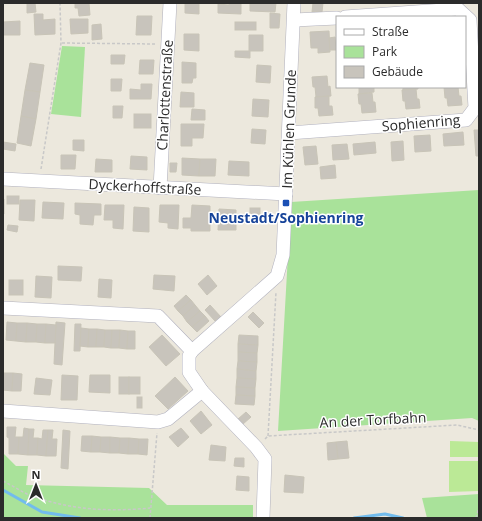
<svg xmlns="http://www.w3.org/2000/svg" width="482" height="521" font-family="'Open Sans',sans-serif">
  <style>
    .green { fill: #a9e29a }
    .pitch { fill: #bbe996 }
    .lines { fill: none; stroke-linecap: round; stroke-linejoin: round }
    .stream { stroke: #72bced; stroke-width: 3 }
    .building { fill: #c8c4bc; stroke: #c8c4b7 }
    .minor-casing { stroke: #b1b1be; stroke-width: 14 }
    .path { stroke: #c8c8c8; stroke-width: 1.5; stroke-dasharray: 3 2; stroke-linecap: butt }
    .minor { stroke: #fff; stroke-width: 13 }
    .transit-dot { fill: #1a4fb4; stroke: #fff; stroke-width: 1.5 }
    .labels { text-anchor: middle; stroke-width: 3; stroke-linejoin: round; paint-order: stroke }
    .street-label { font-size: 14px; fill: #2b2b2b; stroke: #fff }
    .transit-label { font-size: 14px; font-weight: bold; fill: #164399; stroke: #fff }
  </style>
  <rect width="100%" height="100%" fill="#ece8dd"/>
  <g class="green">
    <path d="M62 46 85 47 81 117 51 114Z"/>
    <path d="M479 190V421L472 418 278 431 291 202Z"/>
    <path d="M3 453 16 466H28L26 485 149 488 167 505H253V518H3Z"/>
    <path d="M479 494V518H427L422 498Z"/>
  </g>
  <g class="pitch">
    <path d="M450 441 479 442V457H450Z"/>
    <path d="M449 461H479V491L449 492Z"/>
  </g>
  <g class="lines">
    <g class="stream">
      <path d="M3 490 42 512 80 518"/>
      <path d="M354 518 385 514 403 518"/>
    </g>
  </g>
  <g class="building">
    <path d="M27 3H35L36 12 27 13Z"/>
    <path d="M75 3H89L90 15 79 16 78 8H75Z"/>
    <path d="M185 3H199V14L185 13Z"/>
    <path d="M229 3H241V14L218 13V4L229 5Z"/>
    <path d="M250 3H276L275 12 250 11Z"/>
    <path d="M313 3H323L322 12H312Z"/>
    <path d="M270 13 280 14 279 28H270Z"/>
    <path d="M34 14H43V20L55 19V34L35 35Z"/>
    <path d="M137 16H152L151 35H136Z"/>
    <path d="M70 19H88V33L71 34Z"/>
    <path d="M20 21V35H3V22Z"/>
    <rect x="235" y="22" width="21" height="8"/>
    <path d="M101 24 102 39 92 40V25Z"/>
    <path d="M329 31 330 52 318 53V48H311L310 32Z"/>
    <path d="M184 34H199V51L184 50Z"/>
    <path d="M249 35H263V51H250V58L235 57V51H249Z"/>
    <path d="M335 37 336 50H330L329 38Z"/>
    <path d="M111 55H125L124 64H111Z"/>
    <path d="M140 60H154L153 74H139Z"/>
    <path d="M182 62 196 63V78H193L192 83H182Z"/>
    <path d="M30 63 44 65 40 92 25 90Z"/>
    <path d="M257 65 271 66 270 83 256 82Z"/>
    <path d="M327 76 328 87 330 86 331 96 316 97 315 87H313L312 77Z"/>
    <path d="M111 79H122L121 91H111Z"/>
    <path d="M141 84H152L151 99H130V89L141 90Z"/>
    <path d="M359 87H374V92L359 94Z"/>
    <path d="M403 87H418V89L403 90Z"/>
    <path d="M444 87H458L459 96H461L462 105 448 106 447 98H445Z"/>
    <path d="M416 89 417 99H419L420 108 406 109 405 101H403L402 90Z"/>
    <path d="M25 90 40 92 36 119 21 116Z"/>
    <path d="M181 92 194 93V107H180Z"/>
    <path d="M372 93 373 102H375L376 112 362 113 361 104H359L358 94Z"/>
    <path d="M329 96V106H332L333 115 319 116 318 108H315V97Z"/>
    <path d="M253 99 269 100 268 117 252 116Z"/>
    <path d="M113 106H123L122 118H113Z"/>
    <path d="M192 109 205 110V120H191Z"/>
    <rect x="134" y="114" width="17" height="14"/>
    <path d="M21 116 36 119 31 146 17 143Z"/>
    <path d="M181 124H204L203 138H192V146H181Z"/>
    <path d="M252 129 266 130 265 144 251 143Z"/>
    <path d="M474 130H479V156H476Z"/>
    <path d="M463 132 464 145 444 146 443 134Z"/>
    <path d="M430 135 431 151 415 152 414 136Z"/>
    <path d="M73 140H84V151L73 150Z"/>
    <path d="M403 141 404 160 392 161 391 142Z"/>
    <path d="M3 142 16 144 15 151 3 149Z"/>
    <path d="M375 142 376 153 354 155 353 144Z"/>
    <path d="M347 144 349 159 333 160 332 145Z"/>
    <path d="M316 146 318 164 305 165 303 147Z"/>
    <path d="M61 155H76L75 169H61Z"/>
    <path d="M131 156 147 157V170L130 169Z"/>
    <path d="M182 158 200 159 199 176 182 175Z"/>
    <path d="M96 159 112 160V172H95Z"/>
    <path d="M200 159H216L215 176H199Z"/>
    <path d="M229 161 249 162V176L228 175Z"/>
    <path d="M170 163H177L176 172H170Z"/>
    <path d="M335 165 336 178 321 179 320 167Z"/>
    <rect x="7" y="196" width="12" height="8"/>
    <path d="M3 198 4 199V214H3Z"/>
    <path d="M20 200H35L34 221 19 220Z"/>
    <path d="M43 202 64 203 63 219 42 218Z"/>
    <path d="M75 203 101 204V215H94L93 225 80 224V215L75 214Z"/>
    <path d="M105 205H124L123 229 113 228V220H104Z"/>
    <path d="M160 205H179L178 229 168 228V223L159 222Z"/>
    <path d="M192 205 210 206V231H191V228H183V218H191Z"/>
    <path d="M134 207 149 208V232L133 231Z"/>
    <rect x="250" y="208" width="10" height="8"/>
    <path d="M219 209 236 210V230H218Z"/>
    <path d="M8 225 18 226 17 232 7 230Z"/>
    <path d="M58 266 82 267 81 281 58 280Z"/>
    <path d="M154 275 175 276 174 291 153 289Z"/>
    <path d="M208 275 217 286 207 295 198 284Z"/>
    <path d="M36 276 52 277 51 298 35 297Z"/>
    <path d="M99 279 112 280 111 298 98 297Z"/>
    <rect x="9" y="280" width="14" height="15"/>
    <path d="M186 295 191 300 178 311 174 306Z"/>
    <path d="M191 300 195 305 183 316 178 311Z"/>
    <path d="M195 305 200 311 187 322 183 316Z"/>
    <path d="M210 305 221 317 215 321 205 310Z"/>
    <path d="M200 311 205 316 192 327 187 322Z"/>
    <path d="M253 312 264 323 259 328 248 317Z"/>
    <path d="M205 316 209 321 197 332 192 327Z"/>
    <path d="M7 322 17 323 16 341 6 340Z"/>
    <path d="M56 322 65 323 62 365 54 364Z"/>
    <path d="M17 323H27L26 342 16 341Z"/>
    <path d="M27 323 37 324 36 342H26Z"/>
    <path d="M37 324H46L45 343 36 342Z"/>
    <path d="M46 324 56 325 55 343H45Z"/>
    <path d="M75 324H81L80 351H74Z"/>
    <path d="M81 328 89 329 88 347 80 346Z"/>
    <path d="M89 329H97L96 347H88Z"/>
    <path d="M97 329 105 330 104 347H96Z"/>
    <path d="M105 330H112L111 348 104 347Z"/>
    <path d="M112 330H120L119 348H111Z"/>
    <path d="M120 330 128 331 127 349 119 348Z"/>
    <path d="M128 331H135V349H127Z"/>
    <path d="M162 335 180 354 166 366 149 347Z"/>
    <path d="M239 335 258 336V345L238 344Z"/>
    <path d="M238 344 258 345 257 353 238 352Z"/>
    <path d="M238 352 257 353V362L238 361Z"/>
    <path d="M238 361 257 362 256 371 237 369Z"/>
    <path d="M237 369 256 371V379L237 378Z"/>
    <path d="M4 373H13L12 391 3 390Z"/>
    <path d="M13 373 22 374 21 391H12Z"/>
    <path d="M62 375 78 376 77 400H61Z"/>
    <path d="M90 375H110V393L89 392Z"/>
    <rect x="119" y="377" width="10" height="17"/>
    <rect x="129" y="377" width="11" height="17"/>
    <path d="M175 377 188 391 168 409 155 396Z"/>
    <path d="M36 378 52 380 50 395 34 394Z"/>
    <path d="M237 378 256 379 255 388 236 387Z"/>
    <path d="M236 387 255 388V396L236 395Z"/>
    <path d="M236 395 255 396 254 405 235 404Z"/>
    <rect x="137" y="397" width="5" height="11"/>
    <path d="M201 411 212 425 201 434 190 421Z"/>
    <path d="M246 412 251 417 243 424 238 419Z"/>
    <path d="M7 427H16L15 437H19L18 454H9V438L7 437Z"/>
    <path d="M24 428 29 429 28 455 18 454 19 437H23Z"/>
    <path d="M181 428 189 437 178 447 169 437Z"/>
    <path d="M29 429H34L33 438H38L37 455H28Z"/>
    <path d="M43 430H48L46 456 37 455 38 438 42 439Z"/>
    <path d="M48 430H53L52 439H57L56 456H46Z"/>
    <path d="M63 430 70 431 68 469 61 468Z"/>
    <path d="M82 436H92L91 452 81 451Z"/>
    <path d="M92 436 101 437 100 452H91Z"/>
    <path d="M101 437H110V453L100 452Z"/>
    <path d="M110 437 120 438 119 453H110Z"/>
    <path d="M120 438H129L128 454 119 453Z"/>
    <path d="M129 438 139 439 138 454H128Z"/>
    <path d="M139 439H148L147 455 138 454Z"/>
    <path d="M347 441 349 458 338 459 336 442Z"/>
    <path d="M336 442 338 459 328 460 327 443Z"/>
    <path d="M211 445 226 447 225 461 209 460Z"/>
    <path d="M235 458H244V467L234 466Z"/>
    <path d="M285 475 304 477 303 493 284 492Z"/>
    <path d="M237 476 249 477V491L236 490Z"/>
  </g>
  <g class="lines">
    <defs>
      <g id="minor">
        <path d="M294 20 337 18"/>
        <path d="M289 133 466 120 475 108 470 20 458 9 345 17"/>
        <path d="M3 179 286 194"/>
        <path d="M160 188 170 3"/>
        <path d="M3 308 158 316 192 351"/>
        <path d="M3 411 158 422 168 419 202 391"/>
        <path d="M263 518 265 459 256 447 202 391 189 372V356L192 351 277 276 283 255 294 3"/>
      </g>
    </defs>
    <use href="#minor" class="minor-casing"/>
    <g class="path">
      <path d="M62 43 156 44"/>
      <path d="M41 169 61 43 60 3"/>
      <path d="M268 436 276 292"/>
      <path d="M265 439 268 436 457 425 479 430"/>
      <path d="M3 481C11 485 19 490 27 494 67 510 109 512 150 508"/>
      <path d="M150 518 157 433"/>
      <path d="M476 518 479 507"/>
    </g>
    <use href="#minor" class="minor"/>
  </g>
  <rect class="transit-dot" x="282" y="199" width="8" height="8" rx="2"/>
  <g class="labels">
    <g class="street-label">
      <text transform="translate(165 95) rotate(-87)" y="5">Charlottenstraße</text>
      <text transform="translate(421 123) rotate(-5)" y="5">Sophienring</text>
      <text transform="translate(289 129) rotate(-88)" y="5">Im Kühlen Grunde</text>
      <text transform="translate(145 187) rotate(3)" y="5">Dyckerhoffstraße</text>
      <text transform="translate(373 420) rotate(-3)" y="5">An der Torfbahn</text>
    </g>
    <g class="transit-label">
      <text x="286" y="223">Neustadt/Sophienring</text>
    </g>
  </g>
  <rect width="482" height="521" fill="none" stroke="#2b2b2b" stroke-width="8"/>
  <rect x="336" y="16" width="130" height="72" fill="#ffffff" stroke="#aaaaaa"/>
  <rect x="344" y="29" width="20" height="6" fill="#ffffff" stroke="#aaaaaa"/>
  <text x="372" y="36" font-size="12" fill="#2b2b2b">Straße</text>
  <rect x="344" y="46" width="20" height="12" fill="#a9e29a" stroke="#aaaaaa"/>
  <text x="372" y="56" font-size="12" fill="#2b2b2b">Park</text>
  <rect x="344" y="66" width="20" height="12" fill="#c8c4bc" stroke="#aaaaaa"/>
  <text x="372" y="76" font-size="12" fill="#2b2b2b">Gebäude</text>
  <g transform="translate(36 485)" stroke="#ffffff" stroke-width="3" paint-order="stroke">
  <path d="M0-3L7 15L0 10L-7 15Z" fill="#2b2b2b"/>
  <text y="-6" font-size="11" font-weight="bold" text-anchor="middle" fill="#2b2b2b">N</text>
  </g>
</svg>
